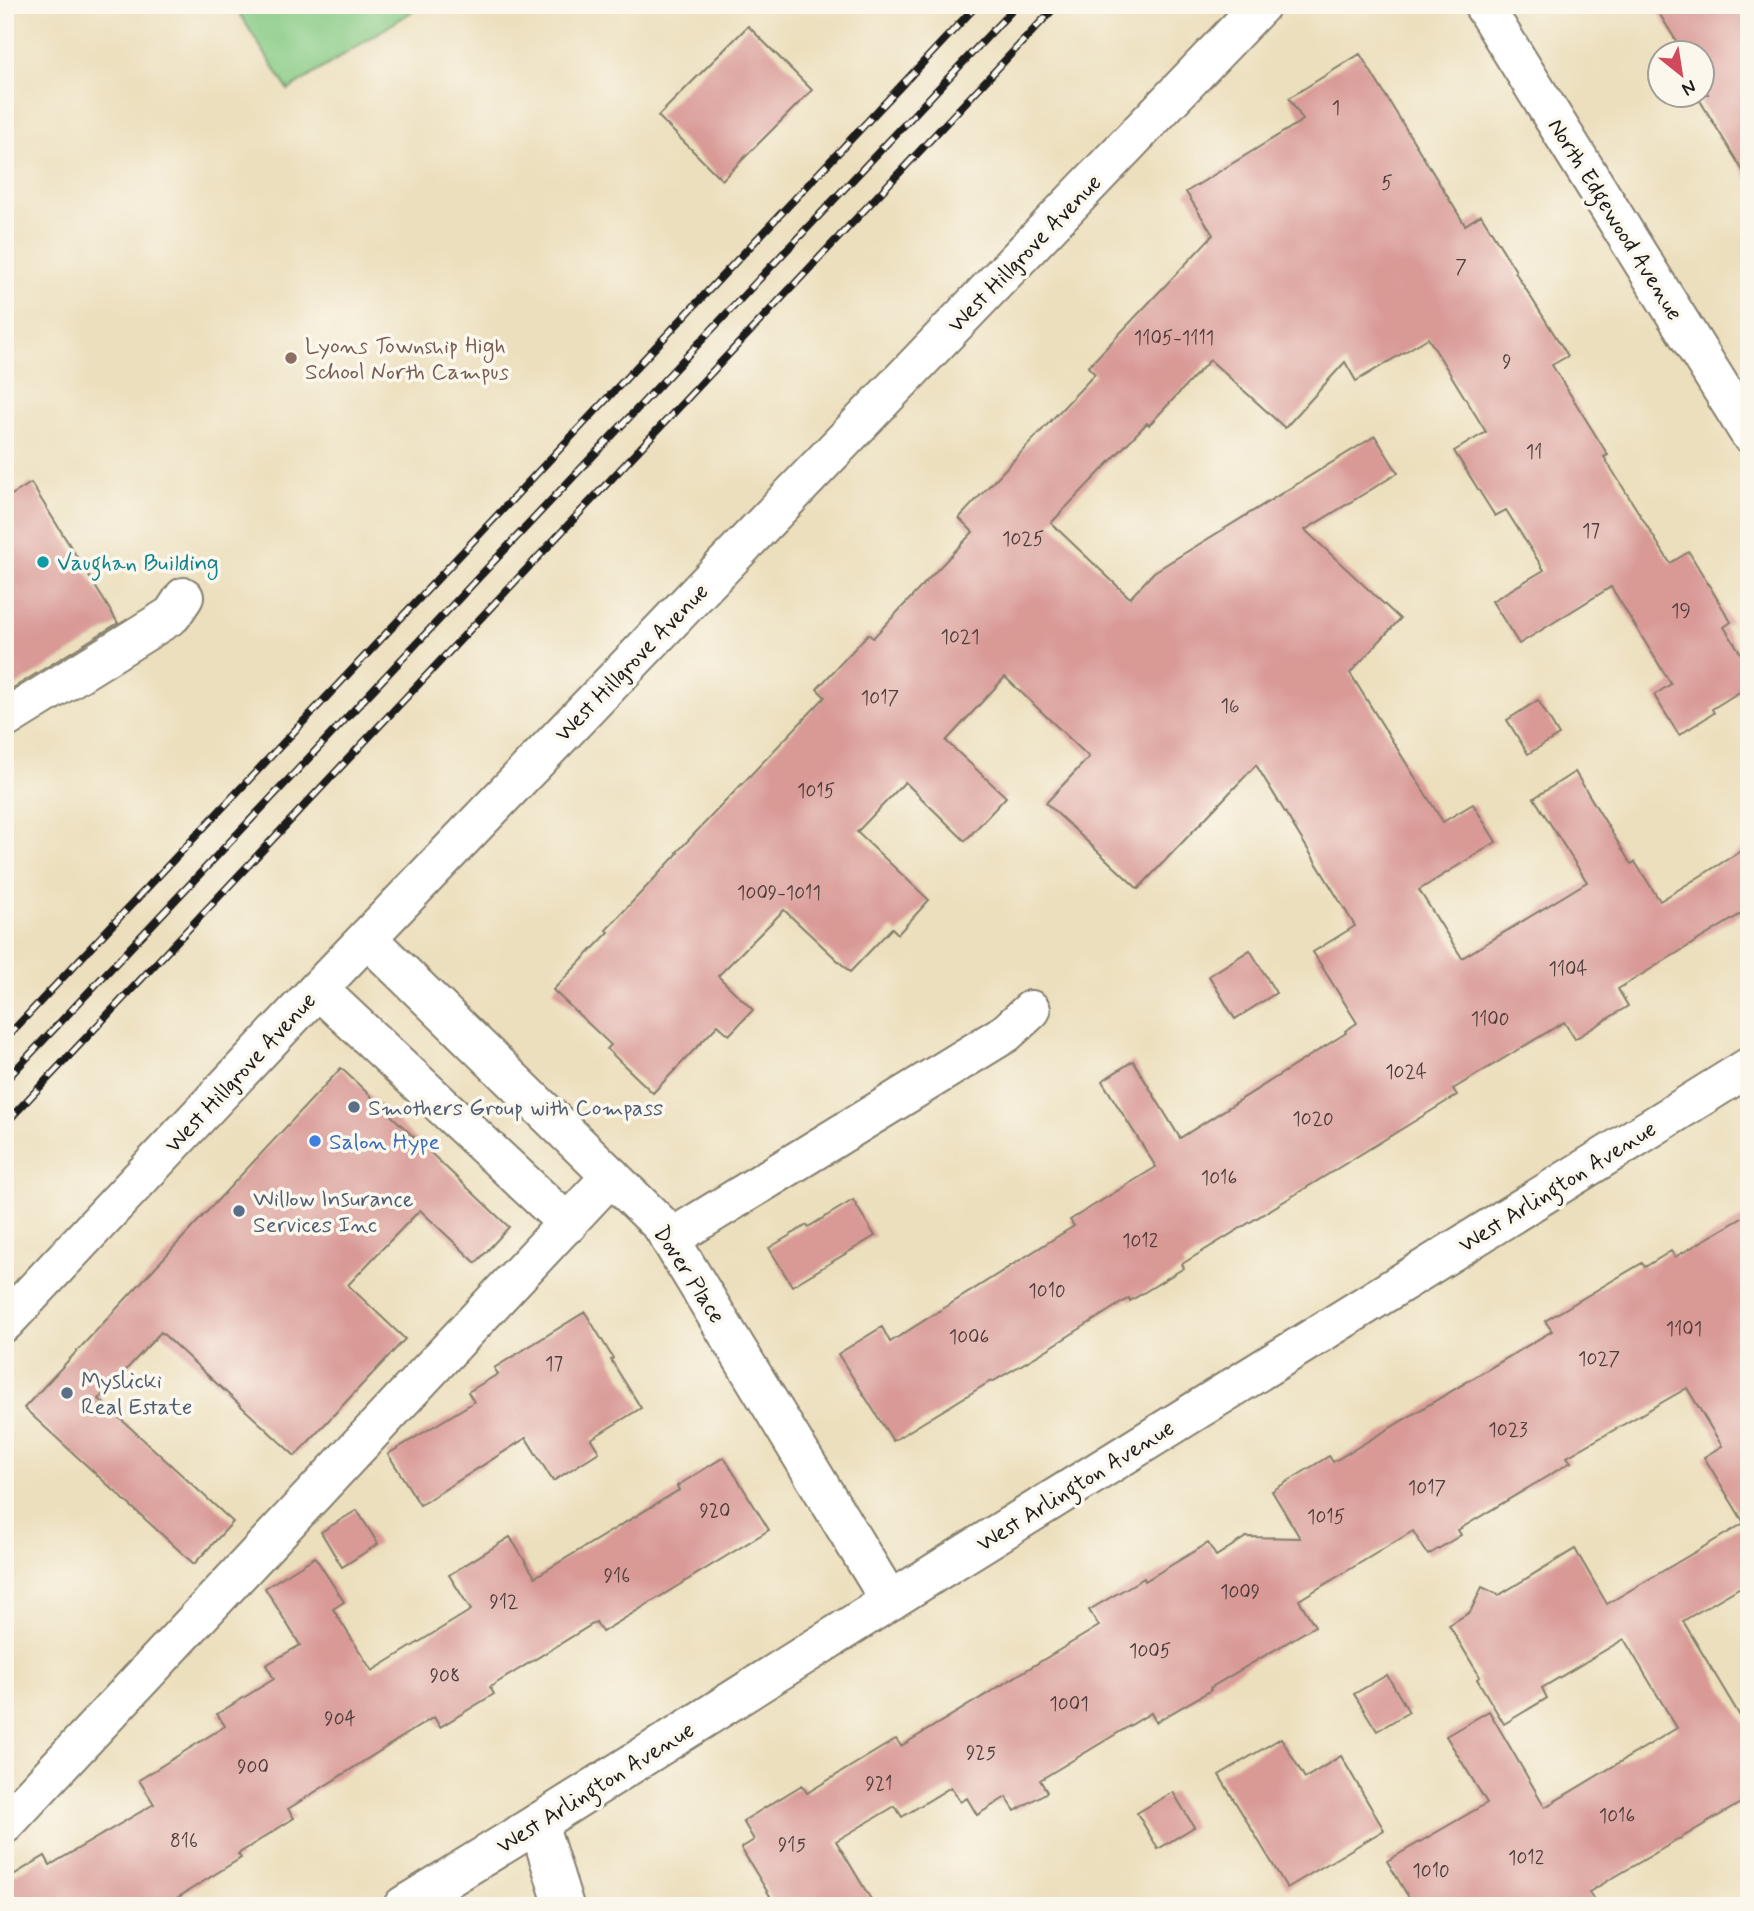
<svg xmlns="http://www.w3.org/2000/svg" width="1754" height="1911" font-family="Mynerve,sans-serif">
  <style>
    .green { fill: #85ca84; stroke: #507350; stroke-width: 2 }
    .building { fill: #d99a96 }
    .lines { fill: none; stroke-linecap: round; stroke-linejoin: round }
    .minor-casing { stroke: #847e6c; stroke-width: 42 }
    .minor { stroke: #fff; stroke-width: 38 }
    .rail-casing { stroke: #1c1c1c; stroke-width: 8 }
    .rail { stroke: #fbf7ec; stroke-width: 5; stroke-dasharray: 16; stroke-linecap: butt }
    .education-dot { fill: #8d6e63; stroke: #fbf7ec; stroke-width: 2.5 }
    .culture-dot { fill: #0f9aa8; stroke: #fbf7ec; stroke-width: 2.5 }
    .service-dot { fill: #5c6f8a; stroke: #fbf7ec; stroke-width: 2.5 }
    .shop-dot { fill: #3f7fe0; stroke: #fbf7ec; stroke-width: 2.5 }
    .labels { text-anchor: middle; stroke-width: 7; stroke-linejoin: round; paint-order: stroke }
    .number-label { font-size: 19px; fill: #4b3c3a }
    .street-label { font-size: 23px; fill: #1c1c1c; stroke: #fbf7ec }
    .education-label { font-size: 23px; fill: #785e54; stroke: #fbf7ec; text-anchor: start }
    .culture-label { font-size: 23px; fill: #0d838f; stroke: #fbf7ec; text-anchor: start }
    .service-label { font-size: 23px; fill: #4e5e75; stroke: #fbf7ec; text-anchor: start }
    .shop-label { font-size: 23px; fill: #366cbe; stroke: #fbf7ec; text-anchor: start }
  </style>
  <rect width="100%" height="100%" fill="#fbf7ec"/>
  <filter id="ink" filterUnits="userSpaceOnUse"><feTurbulence type="fractalNoise" baseFrequency=".0143" numOctaves="2"/><feDisplacementMap in="SourceGraphic" scale="14" xChannelSelector="R" yChannelSelector="G"/><feConvolveMatrix kernelMatrix="1 2 1 2 8 2 1 2 1" color-interpolation-filters="sRGB"/></filter>
  <filter id="wash" filterUnits="userSpaceOnUse"><feTurbulence type="fractalNoise" baseFrequency=".00686" numOctaves="4" result="noise"/><feDisplacementMap in="SourceGraphic" scale="28" xChannelSelector="R" yChannelSelector="G"/><feGaussianBlur stdDeviation="1.57" result="paint"/><feColorMatrix in="noise" values="0 0 0 0 0 0 0 0 0 0 0 0 0 0 0 0 0 1.4 0 .05"/><feComposite in="paint" operator="in"/></filter>
  <g filter="url(#wash)">
    <rect width="100%" height="100%" fill="#ecdfbd"/>
    <path class="green" d="M234 5H422L288 90Z"/>
    <g id="blocks">
      <g class="building">
        <path d="M1654 5H1736L1749 26V181L1696 94H1708L1702 84V52H1683Z"/>
        <path d="M748 26 812 90 722 180 658 116Z"/>
        <path d="M1360 54 1465 225 1481 215 1516 271 1515 272 1568 356 1552 365 1608 455 1604 457 1670 563 1689 552 1731 622 1724 627 1749 666V686L1712 709 1714 713 1679 735 1654 695 1671 684 1611 587 1519 644 1492 601 1544 570 1506 510 1495 516 1454 451 1486 432 1428 338 1356 381 1345 362 1285 428 1210 360 1149 425 1147 423 1051 523 1130 598 1154 572 1375 436 1398 473 1305 530 1400 619 1350 673 1443 822 1473 804 1496 842 1419 890 1462 958 1587 882 1534 798 1575 772 1631 864 1635 862 1660 901 1749 846V909L1618 989 1628 1006 1575 1039 1564 1022 1453 1089 1457 1095 1182 1264 1184 1268 1130 1301 1129 1298 1040 1354 992 1382 991 1381 893 1441 838 1354 882 1327 890 1342 1074 1226 1070 1220 1156 1167 1102 1081 1133 1061 1180 1138 1346 1033 1345 1031 1357 1023 1313 952 1355 926 1256 765 1138 889 1046 803 1089 757 1005 677 946 741 1006 797 965 841 905 782 857 832 929 900 898 934 892 928 850 972 784 910 718 976 753 1010 729 1035 718 1025 653 1093 607 1049 611 1045 553 990 609 932 606 930 678 853 677 852 825 697 817 689 868 634 873 638 973 532 959 518 1095 374 1088 367 1213 235 1186 192 1303 120 1289 98Z"/>
        <path d="M31 483 118 623 5 693V499Z"/>
        <path d="M1538 700 1559 735 1528 754 1507 720Z"/>
        <path d="M1250 950 1276 993 1235 1019 1209 976Z"/>
        <path d="M341 1068 509 1227 476 1263 420 1210 384 1247 348 1285 405 1339 295 1456 161 1332 99 1399 233 1522 194 1564 24 1408Z"/>
        <path d="M853 1200 875 1236 792 1286 769 1248 807 1225 808 1227Z"/>
        <path d="M1749 1214V1582L1683 1621 1749 1731V1798L1589 1892 1598 1906H1414L1387 1861 1487 1803 1446 1736 1489 1711 1545 1807 1677 1728 1624 1639 1542 1688 1547 1698 1504 1724 1477 1679 1480 1677 1449 1625 1470 1612 1482 1587 1499 1595 1575 1549 1607 1604 1744 1523 1704 1457 1722 1446 1687 1388 1567 1457 1571 1462 1458 1530 1461 1535 1428 1555 1413 1531 1299 1600 1315 1626 1210 1688 1211 1690 1156 1722 1151 1713 1040 1780 1047 1792 1015 1811 1006 1797 977 1815 967 1798 960 1802 951 1787 902 1817 895 1806 836 1841 875 1906H776L741 1848 754 1840 743 1821 802 1785 807 1793 896 1739 901 1746 1099 1626 1089 1610 1144 1578 1145 1581 1208 1543 1216 1556 1246 1537 1300 1538 1272 1491 1329 1456 1333 1462 1552 1331 1545 1321 1642 1263 1645 1267 1671 1251 1675 1257Z"/>
        <path d="M585 1312 613 1358 611 1360 641 1408 591 1439 599 1452 553 1481 526 1438 420 1505 388 1454 474 1402 468 1392 498 1374 494 1368Z"/>
        <path d="M724 1457 769 1530 602 1632 596 1622 490 1687 494 1694 440 1727 434 1717 288 1809 294 1818 238 1854 241 1858 164 1906H5V1880L45 1856 50 1865 154 1804 139 1780 225 1726 217 1714 274 1679 266 1665 300 1645 265 1588 315 1557 344 1602 333 1609 372 1671 471 1610 449 1575 510 1537 535 1577 679 1490 677 1486Z"/>
        <path d="M357 1510 378 1544 342 1567 321 1532Z"/>
        <path d="M1387 1675 1409 1712 1377 1731 1354 1694Z"/>
        <path d="M1281 1738 1305 1778 1341 1756 1384 1830 1287 1888 1219 1775Z"/>
        <path d="M1173 1792 1194 1827 1158 1849 1137 1813Z"/>
      </g>
    </g>
  </g>
  <g filter="url(#ink)">
    <use href="#blocks" fill-opacity="0" stroke="#847e6c" stroke-width="2"/>
    <g class="lines">
      <defs>
        <g id="minor">
          <path d="M1483 5 1749 433"/>
          <path d="M5 719 172 615 184 597"/>
          <path d="M367 938 662 1226 890 1601"/>
          <path d="M318 989 568 1224"/>
          <path d="M670 1239 1006 1033 1031 1010"/>
          <path d="M5 1322 318 989 1261 5"/>
          <path d="M538 1823 564 1906"/>
          <path d="M5 1824 611 1176"/>
          <path d="M403 1906 538 1823 936 1572 1749 1067"/>
        </g>
      </defs>
      <use href="#minor" class="minor-casing"/>
      <use href="#minor" class="minor"/>
      <defs>
        <g id="rail">
          <path d="M5 1039 977 5"/>
          <path d="M5 1081 1017 5"/>
          <path d="M5 1124 1057 5"/>
        </g>
      </defs>
      <use href="#rail" class="rail-casing"/>
      <use href="#rail" class="rail"/>
    </g>
  </g>
  <circle class="education-dot" cx="291" cy="358" r="7"/>
  <circle class="culture-dot" cx="43" cy="562" r="7"/>
  <g class="service-dot">
    <circle cx="354" cy="1107" r="7"/>
    <circle cx="239" cy="1211" r="7"/>
    <circle cx="67" cy="1393" r="7"/>
  </g>
  <circle class="shop-dot" cx="315" cy="1141" r="7"/>
  <g class="labels">
    <g class="number-label">
      <text x="1336" y="114">1</text>
      <text x="1387" y="189">5</text>
      <text x="1461" y="273">7</text>
      <text x="1174" y="344">1105-1111</text>
      <text x="1507" y="368">9</text>
      <text x="1534" y="458">11</text>
      <text x="1591" y="537">17</text>
      <text x="1023" y="545">1025</text>
      <text x="1681" y="617">19</text>
      <text x="960" y="643">1021</text>
      <text x="880" y="704">1017</text>
      <text x="1230" y="712">16</text>
      <text x="816" y="797">1015</text>
      <text x="779" y="899">1009-1011</text>
      <text x="1568" y="975">1104</text>
      <text x="1490" y="1025">1100</text>
      <text x="1406" y="1078">1024</text>
      <text x="1313" y="1125">1020</text>
      <text x="1219" y="1184">1016</text>
      <text x="1140" y="1247">1012</text>
      <text x="1047" y="1297">1010</text>
      <text x="1684" y="1335">1101</text>
      <text x="969" y="1343">1006</text>
      <text x="1599" y="1365">1027</text>
      <text x="554" y="1370">17</text>
      <text x="1508" y="1436">1023</text>
      <text x="1427" y="1494">1017</text>
      <text x="715" y="1517">920</text>
      <text x="1326" y="1523">1015</text>
      <text x="617" y="1582">916</text>
      <text x="1240" y="1598">1009</text>
      <text x="504" y="1608">912</text>
      <text x="1150" y="1657">1005</text>
      <text x="445" y="1682">908</text>
      <text x="1069" y="1710">1001</text>
      <text x="340" y="1725">904</text>
      <text x="981" y="1759">925</text>
      <text x="253" y="1773">900</text>
      <text x="879" y="1790">921</text>
      <text x="1617" y="1822">1016</text>
      <text x="184" y="1847">816</text>
      <text x="792" y="1851">915</text>
      <text x="1526" y="1864">1012</text>
      <text x="1431" y="1877">1010</text>
    </g>
    <g class="street-label">
      <text transform="translate(1616 219) rotate(58)" y="8">North Edgewood Avenue</text>
      <text transform="translate(1024 253) rotate(-46)" y="8">West Hillgrove Avenue</text>
      <text transform="translate(631 662) rotate(-46)" y="8">West Hillgrove Avenue</text>
      <text transform="translate(240 1072) rotate(-47)" y="8">West Hillgrove Avenue</text>
      <text transform="translate(1557 1186) rotate(-32)" y="8">West Arlington Avenue</text>
      <text transform="translate(690 1274) rotate(57)" y="8">Dover Place</text>
      <text transform="translate(1075 1485) rotate(-32)" y="8">West Arlington Avenue</text>
      <text transform="translate(595 1787) rotate(-32)" y="8">West Arlington Avenue</text>
    </g>
    <g class="education-label">
      <text x="305" y="353">Lyons Township High<tspan x="305" dy="26">School North Campus</tspan></text>
    </g>
    <g class="culture-label">
      <text x="57" y="570">Vaughan Building</text>
    </g>
    <g class="service-label">
      <text x="368" y="1115">Smothers Group with Compass</text>
      <text x="253" y="1206">Willow Insurance<tspan x="253" dy="26">Services Inc</tspan></text>
      <text x="81" y="1388">Myslicki<tspan x="81" dy="26">Real Estate</tspan></text>
    </g>
    <g class="shop-label">
      <text x="329" y="1149">Salon Hype</text>
    </g>
  </g>
  <rect width="1754" height="1911" fill="none" stroke="#fbf7ec" stroke-width="28"/>
  <g transform="translate(1681 74) rotate(150)"><circle r="33" fill="#fbf7ec" stroke="#a29f99" stroke-width="2"/>
  <path d="M0-5L12 26L0 18L-12 26Z" fill="#d1495b"/>
  <text y="-10" font-size="19" font-weight="bold" text-anchor="middle" fill="#1c1c1c">N</text>
  </g>
</svg>
